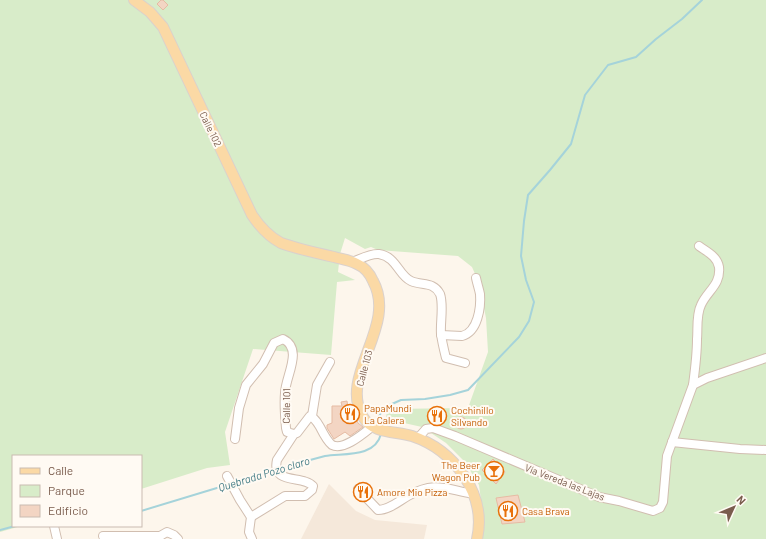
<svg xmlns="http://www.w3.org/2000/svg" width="766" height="539" font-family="Barlow,sans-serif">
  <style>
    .residential { fill: #f5e8da }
    .green { fill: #d8ecc9 }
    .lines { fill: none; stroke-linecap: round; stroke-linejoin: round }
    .stream { stroke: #a5d3da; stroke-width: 2 }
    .building { fill: #f3d5c3; stroke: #e6bba3 }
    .minor-casing { stroke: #d1beb0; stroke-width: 10 }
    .major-casing { stroke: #dad1cd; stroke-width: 12 }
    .minor { stroke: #fff; stroke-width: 8 }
    .major { stroke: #fbd9a5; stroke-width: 10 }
    .labels { text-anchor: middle; stroke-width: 4; stroke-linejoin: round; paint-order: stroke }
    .street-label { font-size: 10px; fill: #7a5c4d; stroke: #fffaf3 }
    .food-label { font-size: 10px; fill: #c56008; stroke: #fffaf3; text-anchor: start }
    .water-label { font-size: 11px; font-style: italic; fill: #437c86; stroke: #fffaf3 }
  </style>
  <rect width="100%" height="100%" fill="#fdf6ec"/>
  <path class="residential" d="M329 484 356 511 375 520 427 525 424 539H301Z"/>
  <path class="green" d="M0 0H766V539H480L482 508 479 485 465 462 446 443 422 427 386 419 387 409 468 408 488 352 486 318 479 283 472 267 458 256 378 250 371 247 365 249 345 238 340 254 338 272 355 280 337 282 331 355 253 349 225 432 230 465 207 468 141 489V456H13V526H21L0 532Z"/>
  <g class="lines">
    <g class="stream">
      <path d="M380 420 379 416 385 407 401 400 425 399 450 395 468 390 519 337 529 321 534 302 526 280 521 256 524 221 528 195 550 170 571 144 585 95 608 65 636 57 656 39 682 19 702 0"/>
      <path d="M280 469C295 464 309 460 325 456 343 453 375 458 381 434"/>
      <path d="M234 483 276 471"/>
      <path d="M141 511 230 484"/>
      <path d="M0 530 15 526"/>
    </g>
  </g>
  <g class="building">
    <path d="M161 0H163L168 5 163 10 157 4Z"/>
    <path d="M347 401 348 407 351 406 355 417 358 423 363 427 350 436 345 432 334 439 327 428V425L332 423V406H342L341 402Z"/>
    <circle cx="461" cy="423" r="6"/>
    <path d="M493 459 505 472 496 484 482 470Z"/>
    <path d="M518 495 525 522 502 524 496 498Z"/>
  </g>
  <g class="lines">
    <defs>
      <g id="minor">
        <path d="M352 262C360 259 371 253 379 254 397 257 398 275 411 281 422 286 433 281 440 294 444 305 440 323 441 334 442 342 444 350 446 358L465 363"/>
        <path d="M441 335 462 336C478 332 481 307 480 294 479 289 477 283 476 278"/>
        <path d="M693 385C695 370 697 355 697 339 698 329 696 315 701 305 707 291 721 285 719 267 717 256 707 252 699 246"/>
        <path d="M312 416 317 385 330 362"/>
        <path d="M418 438 426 429 433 428 455 436 599 497 619 501 653 511 660 508 663 502 667 456 693 385 707 378 766 358"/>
        <path d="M235 439 239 408 246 385 263 364 274 343 283 339C304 349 285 377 285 393 284 404 285 417 286 428L287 432 294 434"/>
        <path d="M672 442 740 449 766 450"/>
        <path d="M227 476 240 500 251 517 249 532 252 539"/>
        <path d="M358 489 378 510C389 510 399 501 408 496 436 480 447 490 474 494"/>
        <path d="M251 517 285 496H305L312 490 313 486C303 475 271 485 277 460L294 434 297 433 310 416C315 418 317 422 320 427 323 433 327 441 332 445 344 451 364 433 373 426"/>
        <path d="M54 526 57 539"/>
        <path d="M103 536H160"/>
        <path d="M160 536 167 532 174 535 178 539"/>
      </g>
      <path id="major" d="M134 0 150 12 163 27 252 215C260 227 268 236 281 243 298 249 316 253 334 257 341 259 350 260 357 264 364 267 370 274 373 281 398 326 338 376 363 417 373 434 396 431 412 436 454 450 487 494 477 539"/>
    </defs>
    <use href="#minor" class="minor-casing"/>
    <use href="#major" class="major-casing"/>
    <use href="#minor" class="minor"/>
    <use href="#major" class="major"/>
  </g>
  <defs>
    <symbol id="restaurant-ring" viewBox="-11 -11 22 22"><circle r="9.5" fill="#fffaf3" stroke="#e8710a" stroke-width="1.5"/><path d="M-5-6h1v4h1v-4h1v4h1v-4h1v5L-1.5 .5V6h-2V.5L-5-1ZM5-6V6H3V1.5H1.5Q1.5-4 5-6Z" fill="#e8710a"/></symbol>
    <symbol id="bar-ring" viewBox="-11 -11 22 22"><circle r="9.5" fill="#fffaf3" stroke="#e8710a" stroke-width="1.5"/><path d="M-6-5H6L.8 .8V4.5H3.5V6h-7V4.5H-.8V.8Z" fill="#e8710a"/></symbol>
  </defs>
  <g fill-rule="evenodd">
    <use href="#restaurant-ring" x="339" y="403" width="22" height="22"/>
    <use href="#restaurant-ring" x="426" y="405" width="22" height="22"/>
    <use href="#bar-ring" x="483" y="460" width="22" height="22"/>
    <use href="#restaurant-ring" x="352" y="481" width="22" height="22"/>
    <use href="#restaurant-ring" x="497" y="500" width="22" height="22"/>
  </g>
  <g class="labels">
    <g class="street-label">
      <text transform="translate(211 129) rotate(64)" y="4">Calle 102</text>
      <text transform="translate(364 368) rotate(-75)" y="4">Calle 103</text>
      <text transform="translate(286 406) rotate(-89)" y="4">Calle 101</text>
      <text transform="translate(565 482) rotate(21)" y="4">Vía Vereda las Lajas</text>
    </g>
    <g class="food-label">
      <text x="364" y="412">PapaMundi<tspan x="364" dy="12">La Calera</tspan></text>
      <text x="451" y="414">Cochinillo<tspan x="451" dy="12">Silvando</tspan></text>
      <text x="480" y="469" text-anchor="end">The Beer<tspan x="480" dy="12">Wagon Pub</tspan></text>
      <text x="377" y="496">Amore Mio Pizza</text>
      <text x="522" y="515">Casa Brava</text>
    </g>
    <g class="water-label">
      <text transform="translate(264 474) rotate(-17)" y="4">Quebrada Pozo claro</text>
    </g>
  </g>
  <rect x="12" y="455" width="130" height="72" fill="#fffaf3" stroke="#cabbb1"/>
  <rect x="20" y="468" width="20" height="6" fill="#fbd9a5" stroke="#cabbb1"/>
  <text x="48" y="475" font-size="12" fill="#7a5c4d">Calle</text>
  <rect x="20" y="485" width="20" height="12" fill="#d8ecc9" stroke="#cabbb1"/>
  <text x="48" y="495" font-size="12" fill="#7a5c4d">Parque</text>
  <rect x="20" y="505" width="20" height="12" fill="#f3d5c3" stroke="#cabbb1"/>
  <text x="48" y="515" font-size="12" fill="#7a5c4d">Edificio</text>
  <g transform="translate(734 507) rotate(46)" stroke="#fffaf3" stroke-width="3" paint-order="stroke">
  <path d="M0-3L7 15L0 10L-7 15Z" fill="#7a5c4d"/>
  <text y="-6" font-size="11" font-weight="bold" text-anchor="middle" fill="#7a5c4d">N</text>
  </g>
</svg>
